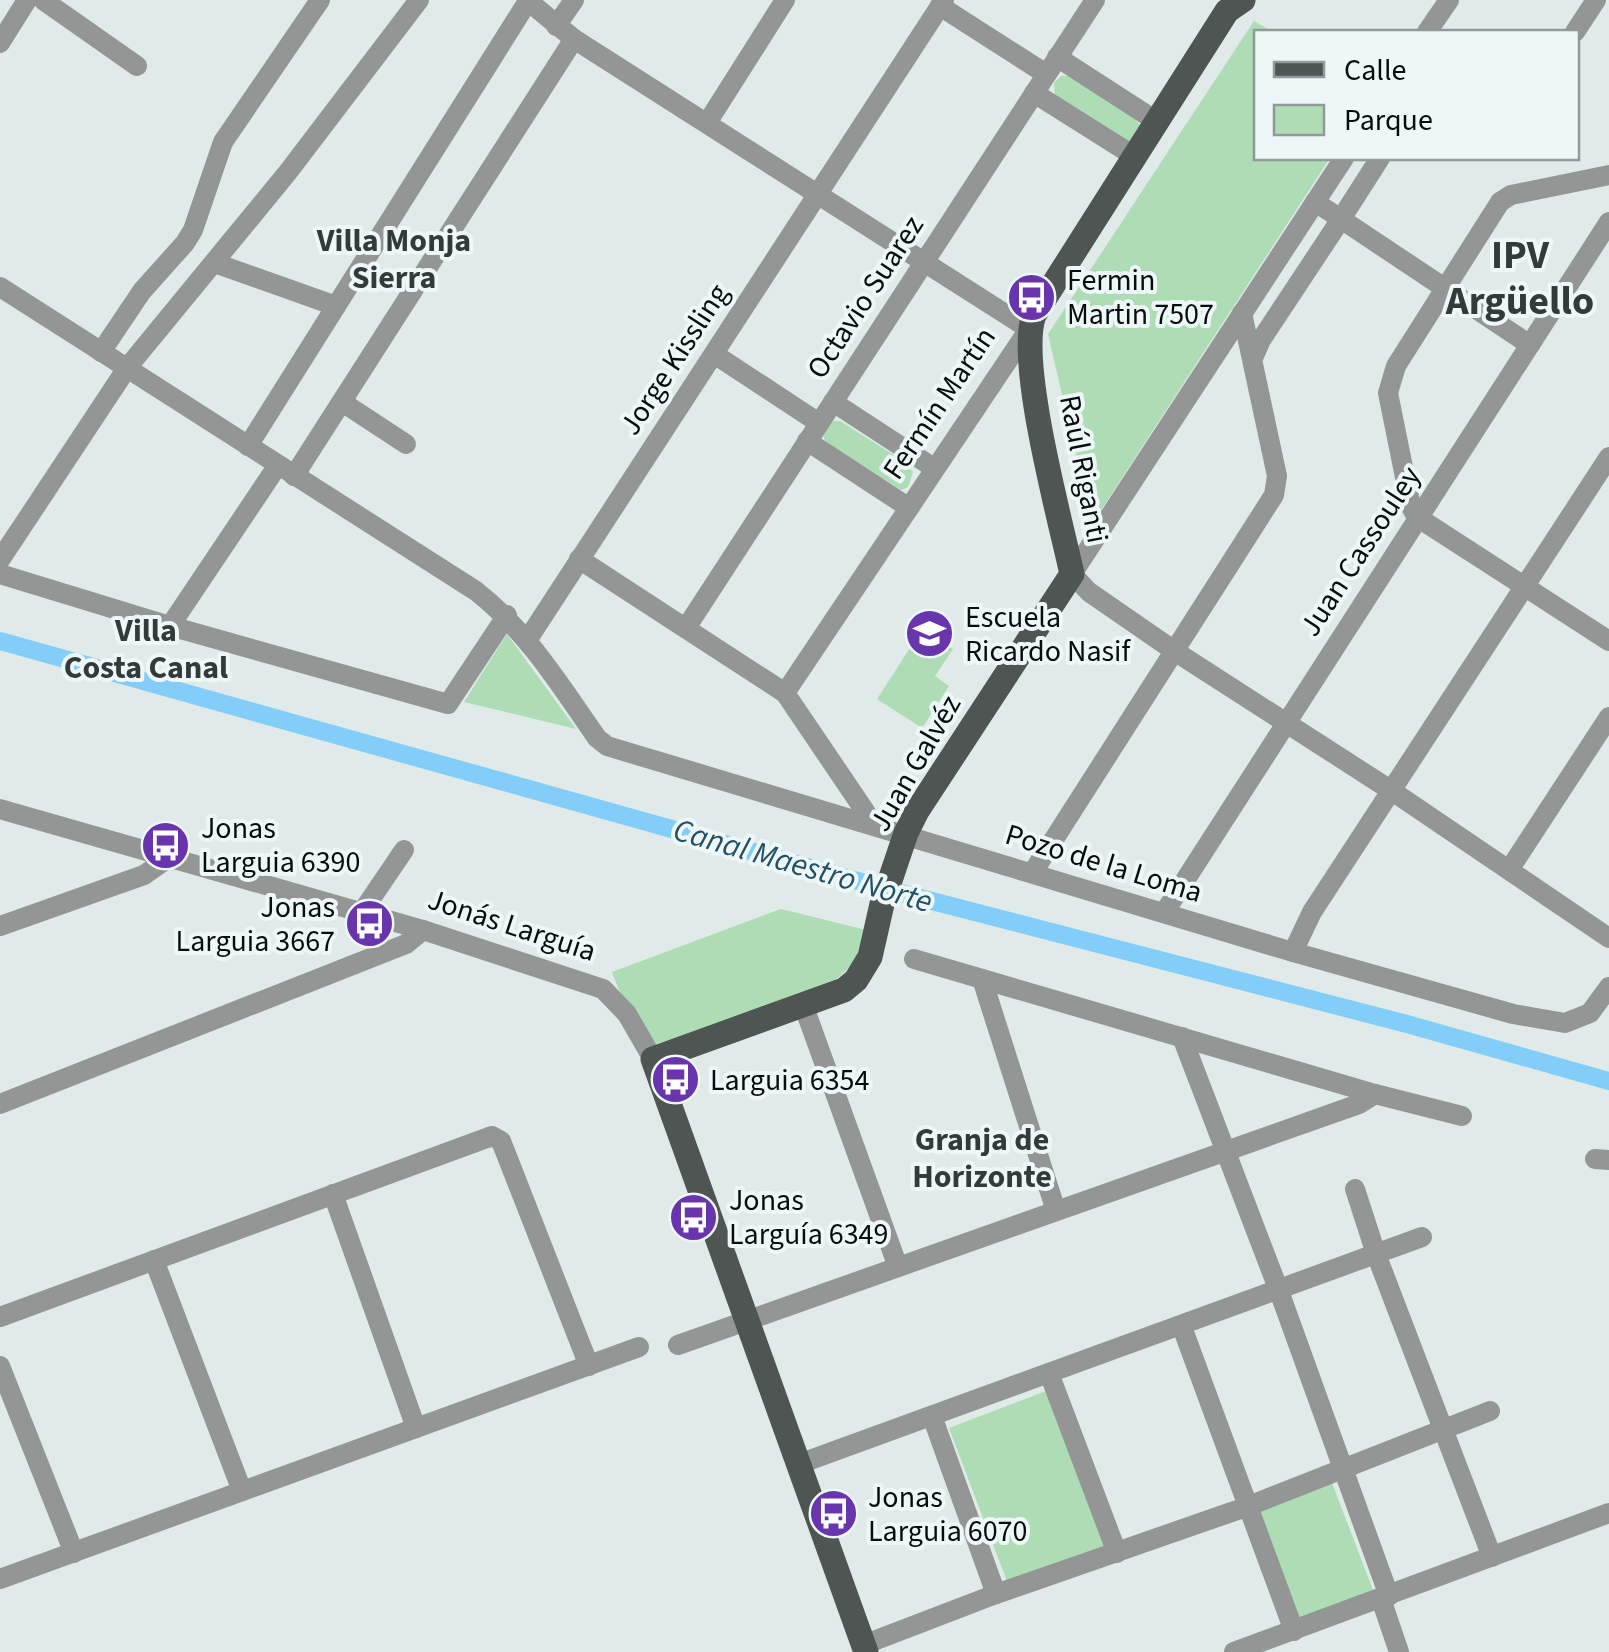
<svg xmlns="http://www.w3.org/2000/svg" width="1609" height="1652" font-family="'Source Sans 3',sans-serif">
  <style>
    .green { fill: #aedcb4 }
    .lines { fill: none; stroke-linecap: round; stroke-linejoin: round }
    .canal { stroke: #83cef8; stroke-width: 18 }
    .minor { stroke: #939695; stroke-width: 20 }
    .major { stroke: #4e5552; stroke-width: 25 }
    .labels { text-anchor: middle; stroke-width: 8; stroke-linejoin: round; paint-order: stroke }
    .poi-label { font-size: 30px; fill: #090c0c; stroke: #edf7f7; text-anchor: start }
    .street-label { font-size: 30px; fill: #090c0c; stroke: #edf7f7 }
    .neighbourhood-label { font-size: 32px; font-weight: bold; fill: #323a3a; stroke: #edf7f7 }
    .water-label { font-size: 32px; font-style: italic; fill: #254f65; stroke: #edf7f7 }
    .district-label { font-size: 40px; font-weight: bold; fill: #323a3a; stroke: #edf7f7 }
  </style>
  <rect width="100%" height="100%" fill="#e0eae9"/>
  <g class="green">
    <path d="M1254 21 1273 32H1256V158H1330L1092 524 1048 334Z"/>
    <path d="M1061 76H1069L1129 114 1142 126 1130 144 1055 98 1054 83Z"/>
    <path d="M831 421H840L900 459 913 472 908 487 901 490 826 443 823 436Z"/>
    <path d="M507 634 576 729 464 702Z"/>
    <path d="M939 640 953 649 935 676 949 686 922 728 877 699 912 645 928 656Z"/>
    <path d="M781 909 870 931 856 961 827 988 656 1044 620 993 612 972Z"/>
    <path d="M1046 1391 1105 1548 1008 1584 949 1428Z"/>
    <path d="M1332 1483 1373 1590 1298 1619 1257 1511Z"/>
  </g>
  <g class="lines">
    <path class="canal" d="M0 641 897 892 1407 1024 1609 1081"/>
    <g class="minor">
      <path d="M43 0 137 66"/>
      <path d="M527 0 574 39 1029 329 785 693"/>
      <path d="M940 6 1046 74"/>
      <path d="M556 26 574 0"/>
      <path d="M1427 32 1449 0"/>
      <path d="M1575 32 1596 0"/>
      <path d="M0 43 27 0"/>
      <path d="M1057 57 1156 121"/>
      <path d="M1034 93 1134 156"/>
      <path d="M707 123 785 0"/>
      <path d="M1344 158 1072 574 1089 592 1176 652 1392 791 1609 938"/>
      <path d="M1609 175 1511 195 1500 202 1396 366 1388 393 1411 507 1417 517 1609 641"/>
      <path d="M1315 202 1341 219 1380 158"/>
      <path d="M215 263 336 306"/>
      <path d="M0 287 476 591C527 631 560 685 597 738L607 746 1293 952 1513 1014 1565 1023 1590 1013 1609 987"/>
      <path d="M101 352 142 291 185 243 193 230 223 142 320 0"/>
      <path d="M714 354 819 423"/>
      <path d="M1253 358 1261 340 1341 219 1530 345"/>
      <path d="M342 402 406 444"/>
      <path d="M833 402 934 468"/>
      <path d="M807 441 908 507"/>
      <path d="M248 446 528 1"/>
      <path d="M294 476 574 39"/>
      <path d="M579 559 785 693 873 823"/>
      <path d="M0 560 127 368 288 172 419 0"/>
      <path d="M0 574 170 626 448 704 507 615"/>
      <path d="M170 626 278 465"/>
      <path d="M686 628 1095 0"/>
      <path d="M528 639 944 0"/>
      <path d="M0 809 423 930 603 989 627 1014 653 1059"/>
      <path d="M1509 870 1609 717"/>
      <path d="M1033 872 1274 495 1277 476 1242 313"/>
      <path d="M362 912 404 850"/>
      <path d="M1164 913 1609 222"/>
      <path d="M0 926 144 875 171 856"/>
      <path d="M1293 952 1312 912 1609 457"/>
      <path d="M914 959 1375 1094 1462 1116"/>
      <path d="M982 979 1056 1211"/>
      <path d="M804 1007 898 1267"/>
      <path d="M1182 1037 1279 1291 1389 1596"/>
      <path d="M0 1104 406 944 423 930"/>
      <path d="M1595 1159 1609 1160"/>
      <path d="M1355 1189 1376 1254 1492 1557"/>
      <path d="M333 1194 416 1428"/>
      <path d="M154 1260 242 1491"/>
      <path d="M0 1317 492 1136 501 1141 589 1366"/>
      <path d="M1182 1327 1294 1631"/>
      <path d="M678 1345 1359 1104 1375 1094"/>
      <path d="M0 1366 74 1553"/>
      <path d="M1049 1373 1117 1553"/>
      <path d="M932 1416 996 1594"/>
      <path d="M799 1464 1422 1237"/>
      <path d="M0 1579 639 1347"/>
      <path d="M1381 1599 1399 1652"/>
      <path d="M863 1645 996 1594 1246 1507 1490 1411"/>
      <path d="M1234 1652 1609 1513"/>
    </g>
    <path class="major" d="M866 1652 653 1059 844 990 856 980 870 957 882 904 906 833 917 811 1072 574C1060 519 1017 361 1034 315L1227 11 1243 0"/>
  </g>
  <defs>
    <symbol id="bus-disc" viewBox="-11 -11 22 22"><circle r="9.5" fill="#6835ac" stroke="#edf7f7"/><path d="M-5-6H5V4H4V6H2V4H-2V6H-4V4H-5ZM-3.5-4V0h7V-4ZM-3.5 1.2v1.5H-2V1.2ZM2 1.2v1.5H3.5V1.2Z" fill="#fff"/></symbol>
    <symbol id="school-disc" viewBox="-11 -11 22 22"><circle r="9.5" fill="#6835ac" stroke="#edf7f7"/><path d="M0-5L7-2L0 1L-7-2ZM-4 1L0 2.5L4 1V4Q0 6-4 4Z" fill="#fff"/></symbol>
  </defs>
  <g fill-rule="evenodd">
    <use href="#bus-disc" x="1004" y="270" width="55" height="55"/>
    <use href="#school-disc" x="902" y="606" width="55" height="55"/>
    <use href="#bus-disc" x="138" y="818" width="55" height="55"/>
    <use href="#bus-disc" x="342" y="896" width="55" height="55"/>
    <use href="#bus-disc" x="648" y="1052" width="55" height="55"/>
    <use href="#bus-disc" x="666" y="1190" width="55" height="55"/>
    <use href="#bus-disc" x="806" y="1486" width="55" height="55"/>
  </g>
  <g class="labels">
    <g class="poi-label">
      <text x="1067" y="290">Fermin<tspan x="1067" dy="34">Martin 7507</tspan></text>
      <text x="965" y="627">Escuela<tspan x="965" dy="34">Ricardo Nasif</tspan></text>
      <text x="201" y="838">Jonas<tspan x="201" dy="34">Larguia 6390</tspan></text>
      <text x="335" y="917" text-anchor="end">Jonas<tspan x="335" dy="34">Larguia 3667</tspan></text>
      <text x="710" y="1090">Larguia 6354</text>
      <text x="729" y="1210">Jonas<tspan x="729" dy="34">Larguía 6349</tspan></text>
      <text x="868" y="1507">Jonas<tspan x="868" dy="34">Larguia 6070</tspan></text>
    </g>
    <g class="street-label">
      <text transform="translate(865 297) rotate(-57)" y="10">Octavio Suarez</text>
      <text transform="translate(674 359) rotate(-57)" y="10">Jorge Kissling</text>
      <text transform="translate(939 403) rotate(-56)" y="10">Fermín Martín</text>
      <text transform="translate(1084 469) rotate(79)" y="10">Raúl Riganti</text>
      <text transform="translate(1360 551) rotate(-57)" y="10">Juan Cassouley</text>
      <text transform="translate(915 763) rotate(-60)" y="10">Juan Galvéz</text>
      <text transform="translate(1104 863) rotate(17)" y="10">Pozo de la Loma</text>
      <text transform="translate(512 925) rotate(18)" y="10">Jonás Larguía</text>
    </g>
    <g class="neighbourhood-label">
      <text x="394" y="251">Villa Monja<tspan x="394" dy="37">Sierra</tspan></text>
      <text x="146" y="641">Villa<tspan x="146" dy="37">Costa Canal</tspan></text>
      <text x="982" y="1150">Granja de<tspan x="982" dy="37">Horizonte</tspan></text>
    </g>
    <g class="water-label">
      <text transform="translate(803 865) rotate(16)" y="11">Canal Maestro Norte</text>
    </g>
    <g class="district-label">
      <text x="1520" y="268">IPV<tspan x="1520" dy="46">Argüello</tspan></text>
    </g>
  </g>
  <rect x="1254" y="30" width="325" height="130" fill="#edf7f7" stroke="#929999" stroke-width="2.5"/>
  <rect x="1274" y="62" width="50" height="15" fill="#4e5552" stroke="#929999" stroke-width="2.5"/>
  <text x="1344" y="80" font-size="30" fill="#090c0c">Calle</text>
  <rect x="1274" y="105" width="50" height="30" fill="#aedcb4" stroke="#929999" stroke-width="2.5"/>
  <text x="1344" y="130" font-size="30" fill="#090c0c">Parque</text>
</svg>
